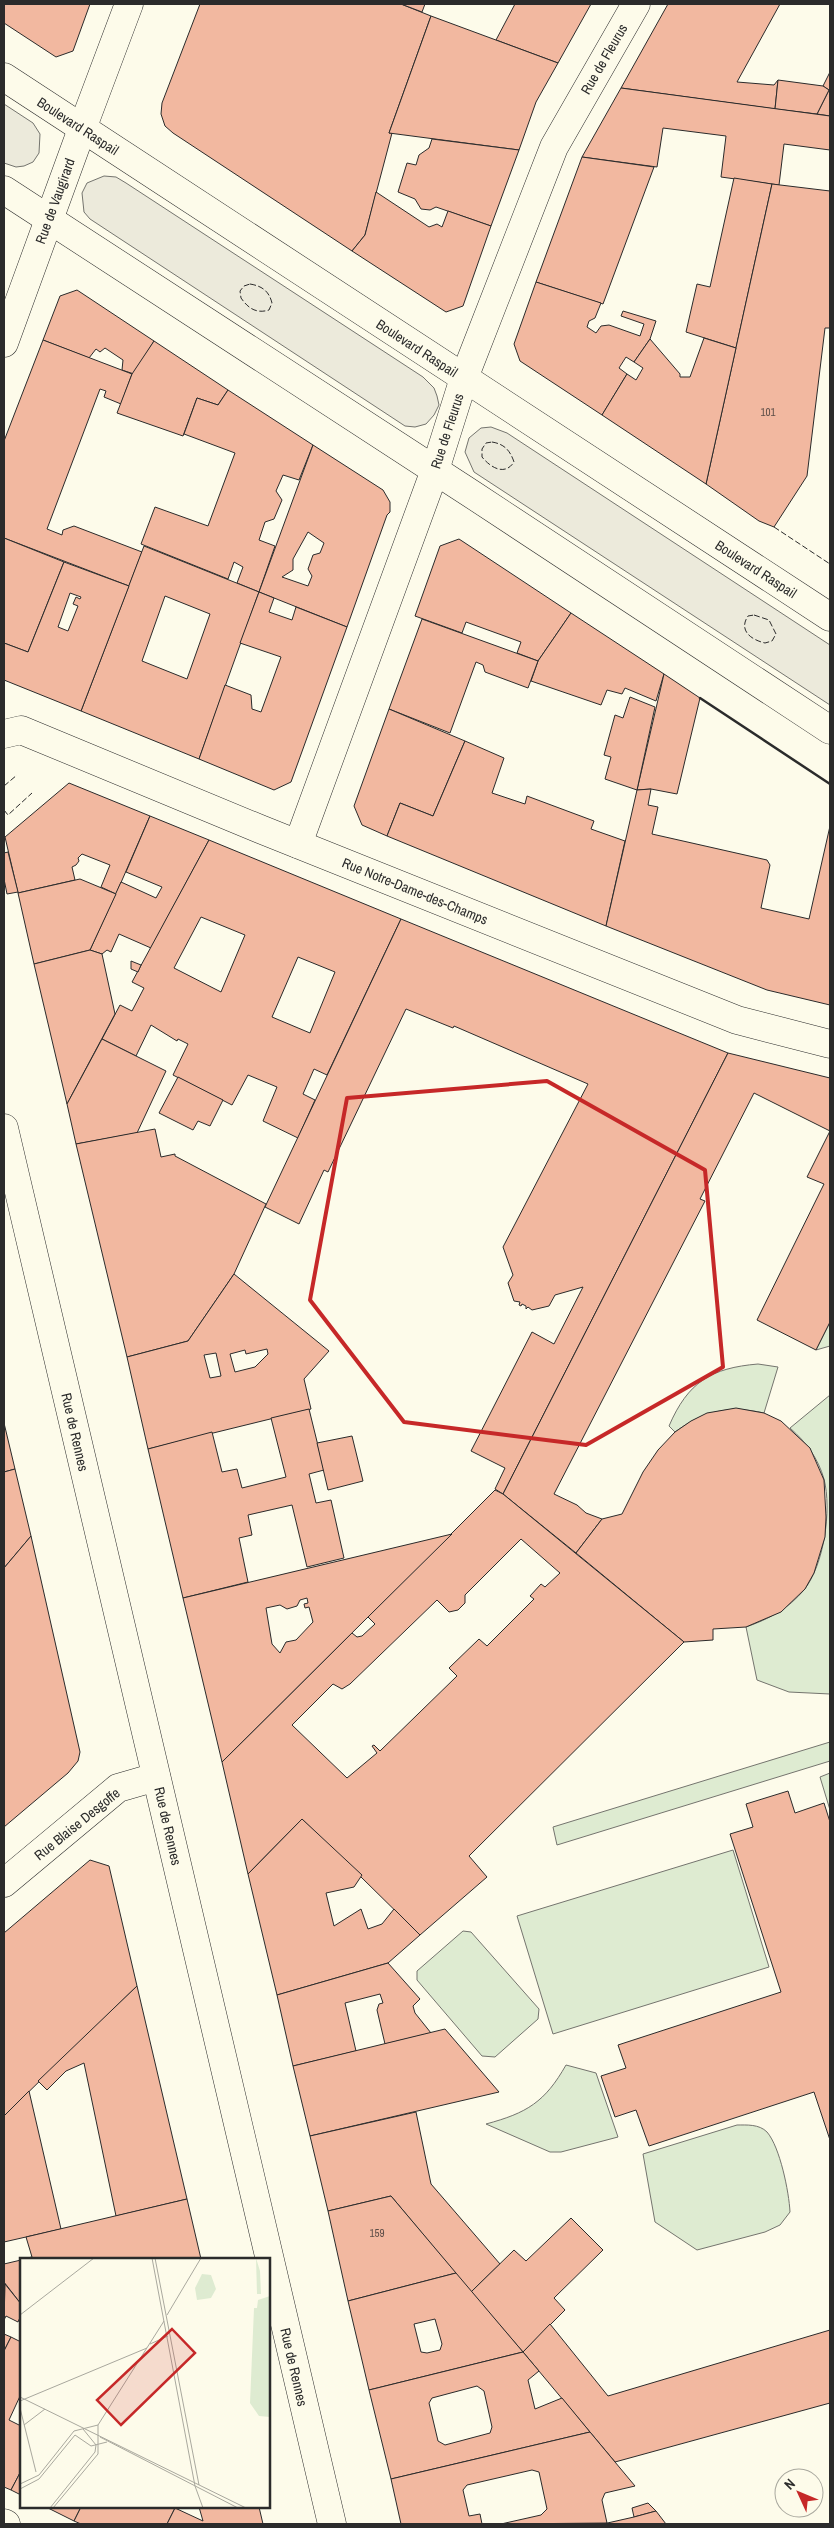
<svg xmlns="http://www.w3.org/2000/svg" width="834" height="2528" font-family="'Archivo Narrow',sans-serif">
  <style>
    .green { fill: #deebd1; stroke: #74746e }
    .parking { fill: #eceadb; stroke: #74746e }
    .building { fill: #f2b8a0; stroke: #2b2b2b; fill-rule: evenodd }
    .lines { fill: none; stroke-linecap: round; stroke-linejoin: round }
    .minor-casing { stroke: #2b2b2b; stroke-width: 29 }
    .major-casing { stroke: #2b2b2b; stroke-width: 29 }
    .minor { stroke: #fdfbea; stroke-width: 28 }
    .major { stroke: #fdfbea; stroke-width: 28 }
    .fence { stroke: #2b2b2b; stroke-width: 1; stroke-dasharray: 6 2.5; stroke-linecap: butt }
    .wall { stroke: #2b2b2b; stroke-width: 2.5 }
    .marked { fill: none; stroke: #c62828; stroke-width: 4; stroke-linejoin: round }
    .labels { text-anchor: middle; stroke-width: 4; stroke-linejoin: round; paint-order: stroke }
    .number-label { font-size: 11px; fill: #5d4e48 }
    .street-label { font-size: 14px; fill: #2b2b2b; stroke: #fdfbea }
    .inset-road { fill: none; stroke: #a9a89e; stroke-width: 1 }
    .view { fill: #c62828; fill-opacity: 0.15; stroke: #c62828; stroke-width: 2.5 }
    .inset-edge { fill: none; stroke: #2b2b2b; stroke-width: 2.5 }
  </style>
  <rect width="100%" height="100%" fill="#fdfbea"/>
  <g class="green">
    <path d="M830 1322V1346L816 1350Z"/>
    <path d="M758 1364 778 1367 764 1413C728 1405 704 1411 675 1432L669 1426C688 1382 711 1368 758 1364Z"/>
    <path d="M830 1395V1694L789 1692 757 1680 746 1627C769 1619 788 1609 804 1590 824 1565 832 1510 824 1479 818 1458 806 1442 790 1428Z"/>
    <path d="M830 1742V1761L557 1845 553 1827Z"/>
    <path d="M830 1773V1810L820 1777Z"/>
    <path d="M733 1850 769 1967 553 2034 517 1916Z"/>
    <path d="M463 1931 471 1932 539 2009 538 2019 495 2057 482 2056 417 1980V1971Z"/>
    <path d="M566 2065 596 2073 618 2137 561 2152H550L486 2124C527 2113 545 2102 566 2065Z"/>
    <path d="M737 2125C747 2125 759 2124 767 2132 780 2147 789 2192 790 2212L780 2225 765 2232 697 2250 655 2222 643 2154Z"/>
  </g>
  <g class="parking">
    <path d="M4 104 33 123 40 134 39 153 33 162 24 166 16 167 4 163Z"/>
    <path d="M104 176 116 177 126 183 423 377 434 388 437 396 439 405 434 415 426 424 415 427 405 426 90 219 84 212 82 193 87 183Z"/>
    <path d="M491 427 507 433 830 645V705L474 472 465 452 469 438 481 428Z"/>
  </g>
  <g class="building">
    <path d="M4 4H90L73 51 56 57 4 23Z"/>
    <path d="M200 4H401L431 16 389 133H392L365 235 352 251 173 133 165 126 161 114 162 103Z"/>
    <path d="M401 4H425L422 12Z"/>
    <path d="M515 4H591L558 63 496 40Z"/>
    <path d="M668 4H780L737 82 774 85 778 80 775 109 621 88Z"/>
    <path d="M431 16 558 63 536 102 519 150 389 133Z"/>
    <path d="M830 72V116L817 114 829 90 823 86Z"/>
    <path d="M778 80 823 86 829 90 817 114 775 109Z"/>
    <path d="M621 88 830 116V150L784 144 779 185 721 177 726 136 663 128 657 167 582 157Z"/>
    <path d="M432 139 519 150 491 226 436 207 430 210 421 209 415 199 398 192 407 163 416 165 419 155 429 148Z"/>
    <path d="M582 157 654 167 603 304 536 282Z"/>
    <path d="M734 178 772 184 736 348 686 332 697 284 710 287Z"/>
    <path d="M772 184 830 191V328H825L807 476 774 527 759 521 706 484Z"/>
    <path d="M376 192 429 227 437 224 442 227 448 211 491 226 463 306 446 312 352 251 365 235Z"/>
    <path d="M536 282 601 303 595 318 589 321 587 327 596 333 601 326 609 325 640 336 644 324 621 316 623 311 656 321 650 339 634 362 626 357 619 368 627 374 602 415 520 361 514 344Z"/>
    <path d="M77 290 154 341 134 374 122 370 123 360 105 348 100 352 96 349 89 358 43 340 60 296Z"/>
    <path d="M704 338 736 348 706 484 602 415 627 374 636 380 643 368 634 362 650 339 680 374V377H690Z"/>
    <path d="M43 340 132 374 121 404 104 397 106 391 100 389 47 529 62 535 63 530 74 526 142 552 129 586 4 538V441Z"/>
    <path d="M154 341 228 390 218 405 197 398 183 436 117 413 132 374Z"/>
    <path d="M228 390 313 445 299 480 283 475 276 491 282 500 274 519 265 522 259 540 275 546 259 592 237 583 243 567 234 562 228 579 141 544 155 507 208 526 235 453 184 434 197 398 218 405Z"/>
    <path d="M313 445 383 490 390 502V512L387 515 347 627 259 592ZM308 532 324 543 320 553 313 555 308 569 312 576 308 586 282 577 293 570V559Z"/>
    <path d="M4 538 64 562 28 652 4 643Z"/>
    <path d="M459 539 571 613 538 661 517 653 521 642 466 622 462 633 415 616 440 546Z"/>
    <path d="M144 546 259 592 199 759 81 711ZM165 596 210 614 187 679 142 661Z"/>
    <path d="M64 562 129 586 81 711 4 680V643L28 652ZM70 593 81 597 80 599 76 597 73 604 78 606 68 631 58 627Z"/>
    <path d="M259 592 274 598 269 612 292 620 296 607 347 627 291 782 274 790 199 759 225 685 251 695 252 709 261 712 281 657 240 643Z"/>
    <path d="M571 613 664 674 656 701 625 688 622 694 607 690 601 705 531 681 538 661Z"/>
    <path d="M422 619 538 661 528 688 485 672 483 665 476 662 450 733 389 709Z"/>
    <path d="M664 674 700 698 677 794 651 789 637 790Z"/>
    <path d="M630 697 655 707 637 790 605 779 611 757 604 755 615 715 623 718Z"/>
    <path d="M389 709 465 741 433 816 400 803 387 836 362 825 354 806Z"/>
    <path d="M465 741 504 758 492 793 525 804 527 796 594 821 591 829 625 841 606 926 387 836 400 803 433 816Z"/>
    <path d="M69 783 150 816 116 894 101 887 110 865 82 854 78 858 79 861 76 865 72 867 75 880 18 893 5 837Z"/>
    <path d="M651 789 648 805 658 807 652 834 767 860 770 865 761 908 809 919 830 826V1005L767 990 606 926 637 790Z"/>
    <path d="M150 816 209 840 151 948 119 934 111 952 107 950 102 954 90 950 121 882 156 898 162 887 126 872Z"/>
    <path d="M209 840 401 919 327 1075 314 1069 303 1094 315 1100 298 1138 263 1121 277 1087 248 1075 232 1105 173 1075 188 1044 178 1039 177 1041 151 1025 136 1056 102 1039 120 1005 132 1011 144 988 132 982ZM201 917 245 935 221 992 174 968ZM298 957 335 972 310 1033 272 1017Z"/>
    <path d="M8 852 18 892 7 894 4 879V853Z"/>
    <path d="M80 879 116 894 90 950 34 964 18 893Z"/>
    <path d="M401 919 728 1053 503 1494 495 1489 505 1468 471 1451 532 1332 554 1344 583 1287 555 1295 549 1306 532 1310 528 1307 526 1309V1306L522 1304 521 1306 519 1305 520 1302 514 1301 508 1283 513 1275 503 1247 588 1084 454 1026 453 1028 406 1009 328 1172 324 1170 299 1224 265 1207Z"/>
    <path d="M90 950 102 954 115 1014 67 1104 34 964Z"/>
    <path d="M131 961 141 965 138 972 131 969Z"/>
    <path d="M102 1039 166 1071 137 1133 76 1144 67 1104Z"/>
    <path d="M728 1053 830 1078V1131L754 1093 700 1199 705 1201 554 1494 577 1505 586 1513 602 1519 576 1553 503 1494Z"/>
    <path d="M178 1077 223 1100 210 1126 198 1121 193 1130 159 1113Z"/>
    <path d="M155 1129 161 1157 175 1154V1156L266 1204 234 1274 188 1341 127 1357 76 1144Z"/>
    <path d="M830 1131V1322L816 1350 757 1320 824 1184 807 1177Z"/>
    <path d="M234 1274 329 1351 304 1379 311 1409 148 1449 127 1357 188 1341ZM267 1349 268 1354 255 1367 235 1372 230 1354 245 1350 246 1354ZM216 1353 221 1376 210 1378 204 1355Z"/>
    <path d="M736 1408 764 1413 781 1421 810 1448 824 1480 826 1517 825 1537 814 1573 805 1589 781 1612 746 1627 713 1629V1640L684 1642 576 1553 602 1519 622 1514 643 1472 658 1450 675 1432 691 1421 707 1413Z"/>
    <path d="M309 1409 324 1470 309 1474 316 1503 331 1500 344 1558 307 1567 292 1505 248 1515 252 1535 239 1538 248 1582 183 1598 148 1449 212 1432 222 1472 237 1469 242 1488 286 1477 271 1418Z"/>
    <path d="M4 1423 15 1469 4 1472Z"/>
    <path d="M352 1436 363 1481 328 1490 317 1443Z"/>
    <path d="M15 1469 31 1536 4 1568V1472Z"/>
    <path d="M495 1490 503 1494 684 1642 469 1856 487 1877 420 1935 302 1819 248 1874 222 1762 352 1633 357 1637 362 1636 375 1624 368 1617ZM521 1539 560 1573 545 1587 541 1584 530 1596 534 1599 487 1646 479 1639 449 1668 457 1676 380 1751 374 1745 372 1746 377 1753 347 1778 292 1725 333 1684 342 1689 350 1684 437 1600 449 1612 458 1610 465 1603V1595Z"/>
    <path d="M452 1534 368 1617 222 1762 183 1598ZM307 1598 308 1603 304 1604 305 1608 309 1607 313 1622 296 1640 286 1642 280 1653 272 1644 266 1608 280 1605 287 1609 297 1606 300 1600Z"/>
    <path d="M31 1536 80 1752 78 1761 68 1773 4 1827V1568Z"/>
    <path d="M788 1791 795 1813 824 1803 830 1822V2140L814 2092 649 2146 636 2110 615 2117 601 2076 626 2068 618 2045 781 1992 730 1834 753 1827 746 1804Z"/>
    <path d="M302 1819 362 1875 354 1887 326 1893 334 1926 361 1909 368 1929 382 1924 394 1909 420 1935 388 1963 277 1995 248 1874Z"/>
    <path d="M90 1860 109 1866 137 1986 4 2116V1933Z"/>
    <path d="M388 1963 420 1999 413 2006 415 2013 431 2033 385 2044 377 2010 379 2004 383 2003 380 1994 345 2003 356 2051 293 2066 277 1995Z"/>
    <path d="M137 1986 187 2199 116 2216 84 2063 66 2071 47 2090 38 2081Z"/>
    <path d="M445 2029 499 2092 310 2136 293 2066Z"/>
    <path d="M29 2091 61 2229 4 2242V2116Z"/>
    <path d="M416 2112 431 2184 500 2264 471 2292 391 2196 328 2211 310 2136Z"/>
    <path d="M391 2196 456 2273 348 2301 328 2211Z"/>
    <path d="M187 2199 201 2259H22L32 2257 26 2237Z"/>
    <path d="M571 2218 603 2250 554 2298 565 2310 523 2352 471 2292 514 2250 526 2261Z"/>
    <path d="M21 2260V2304L4 2282V2264Z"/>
    <path d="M456 2273 523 2352 369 2390 348 2301ZM435 2319 442 2344 440 2350 427 2353 421 2352 414 2324Z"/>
    <path d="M5 2284 21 2304V2315L18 2322 6 2316 4 2320Z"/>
    <path d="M550 2324 608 2396 830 2330V2403L615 2462 523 2352Z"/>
    <path d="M4 2334 11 2337 4 2351Z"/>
    <path d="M11 2337 21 2342V2394L9 2420 21 2426V2471L11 2490 4 2487V2351Z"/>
    <path d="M523 2352 539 2371 528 2380 535 2409 562 2398 590 2432 391 2479 369 2390ZM477 2386 484 2391 492 2427 490 2433 445 2445 438 2441 429 2403 432 2398Z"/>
    <path d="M590 2432 635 2486 605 2493 602 2500 607 2523 501 2524 541 2515 547 2509 539 2472 532 2470 467 2485 463 2490 469 2516 480 2514 482 2524H401L391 2479Z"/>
    <path d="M21 2471V2495L11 2490Z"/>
    <path d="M648 2503 656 2511 634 2517 632 2508Z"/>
    <path d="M46 2507H81L74 2521Z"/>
    <path d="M81 2507H174L175 2508 167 2524H81L74 2521Z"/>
    <path d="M199 2507H259L263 2524H167L175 2508 203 2521Z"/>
    <path d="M656 2511 666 2524H603L634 2517Z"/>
  </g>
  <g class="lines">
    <defs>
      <g id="minor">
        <path d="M82 129 129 4"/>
        <path d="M4 734 21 730 260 829 737 1020 830 1044"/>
        <path d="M298 844 435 470 464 378 554 147 636 4"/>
        <path d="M4 1883 118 1788 156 1777"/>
        <path d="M4 2523 6 2524"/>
      </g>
      <g id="major">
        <path d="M4 77 830 617"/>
        <path d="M4 190 470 493 830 730"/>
        <path d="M4 343 82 129"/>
        <path d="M4 1128 332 2524"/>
      </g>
    </defs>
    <use href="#minor" class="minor-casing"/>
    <use href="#major" class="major-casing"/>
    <use href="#minor" class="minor"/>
    <use href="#major" class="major"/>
    <g class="fence">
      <path d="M250 284C262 286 269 291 272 303L269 310C256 314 248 308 241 298L240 291 244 286Z"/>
      <path d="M492 442C504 444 510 450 514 462 505 476 491 468 482 457V449L486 443Z"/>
      <path d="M774 527 830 564"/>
      <path d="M754 615 769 620 776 634 772 641 765 643C752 640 738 631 748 616Z"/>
      <path d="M4 786 17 775"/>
      <path d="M4 810 8 815 32 793"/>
    </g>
    <path class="wall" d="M700 698 830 784"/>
  </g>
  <path class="marked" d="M547 1081 705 1170 723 1367 586 1445 404 1422 310 1300 347 1098Z"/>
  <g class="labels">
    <g class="number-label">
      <text x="768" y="416">101</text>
      <text x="377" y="2237">159</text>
    </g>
    <g class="street-label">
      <text transform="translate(604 59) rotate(-60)" y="5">Rue de Fleurus</text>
      <text transform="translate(78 126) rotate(33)" y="5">Boulevard Raspail</text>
      <text transform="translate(55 201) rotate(-70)" y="5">Rue de Vaugirard</text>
      <text transform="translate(417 348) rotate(33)" y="5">Boulevard Raspail</text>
      <text transform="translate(447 431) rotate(-72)" y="5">Rue de Fleurus</text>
      <text transform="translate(756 569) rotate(33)" y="5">Boulevard Raspail</text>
      <text transform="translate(415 891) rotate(22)" y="5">Rue Notre-Dame-des-Champs</text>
      <text transform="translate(75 1432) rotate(77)" y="5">Rue de Rennes</text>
      <text transform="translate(77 1824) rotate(-39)" y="5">Rue Blaise Desgoffe</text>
      <text transform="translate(168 1826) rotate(77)" y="5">Rue de Rennes</text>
      <text transform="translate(294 2367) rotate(77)" y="5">Rue de Rennes</text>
    </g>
  </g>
  <g transform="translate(20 2258)">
    <rect width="250" height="250" fill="#fdfbea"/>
    <path d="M236 0 240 13 241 36H237ZM182 16 191 17 196 31 191 40 177 42 175 30ZM250 38V159L239 158 230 145 234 50H237L238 42 234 46 238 42Z" fill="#deebd1"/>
    <path class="inset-road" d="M132 0 175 228 183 250M135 0 179 227M0 57 74 0M147 57 181 0M130 86 148 78M0 139 226 250M0 143 127 90M0 150 16 214M4 167 25 151M78 167 144 63M63 171 76 187M80 179 218 250M0 226 19 217 54 173 78 167M0 231 19 221 55 177 71 188 87 184M30 250 75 194 76 187M33 250 78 196V167"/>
    <path class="view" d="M152 71 175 95 101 167 77 142Z"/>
    <rect width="250" height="250" class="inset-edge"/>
  </g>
  <rect width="834" height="2528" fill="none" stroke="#2b2b2b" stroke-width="10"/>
  <g transform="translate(799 2493) rotate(314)"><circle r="24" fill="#fdfbea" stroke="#a9a89e"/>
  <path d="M0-4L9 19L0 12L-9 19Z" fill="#c62828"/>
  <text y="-8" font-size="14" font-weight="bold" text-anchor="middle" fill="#2b2b2b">N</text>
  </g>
</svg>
